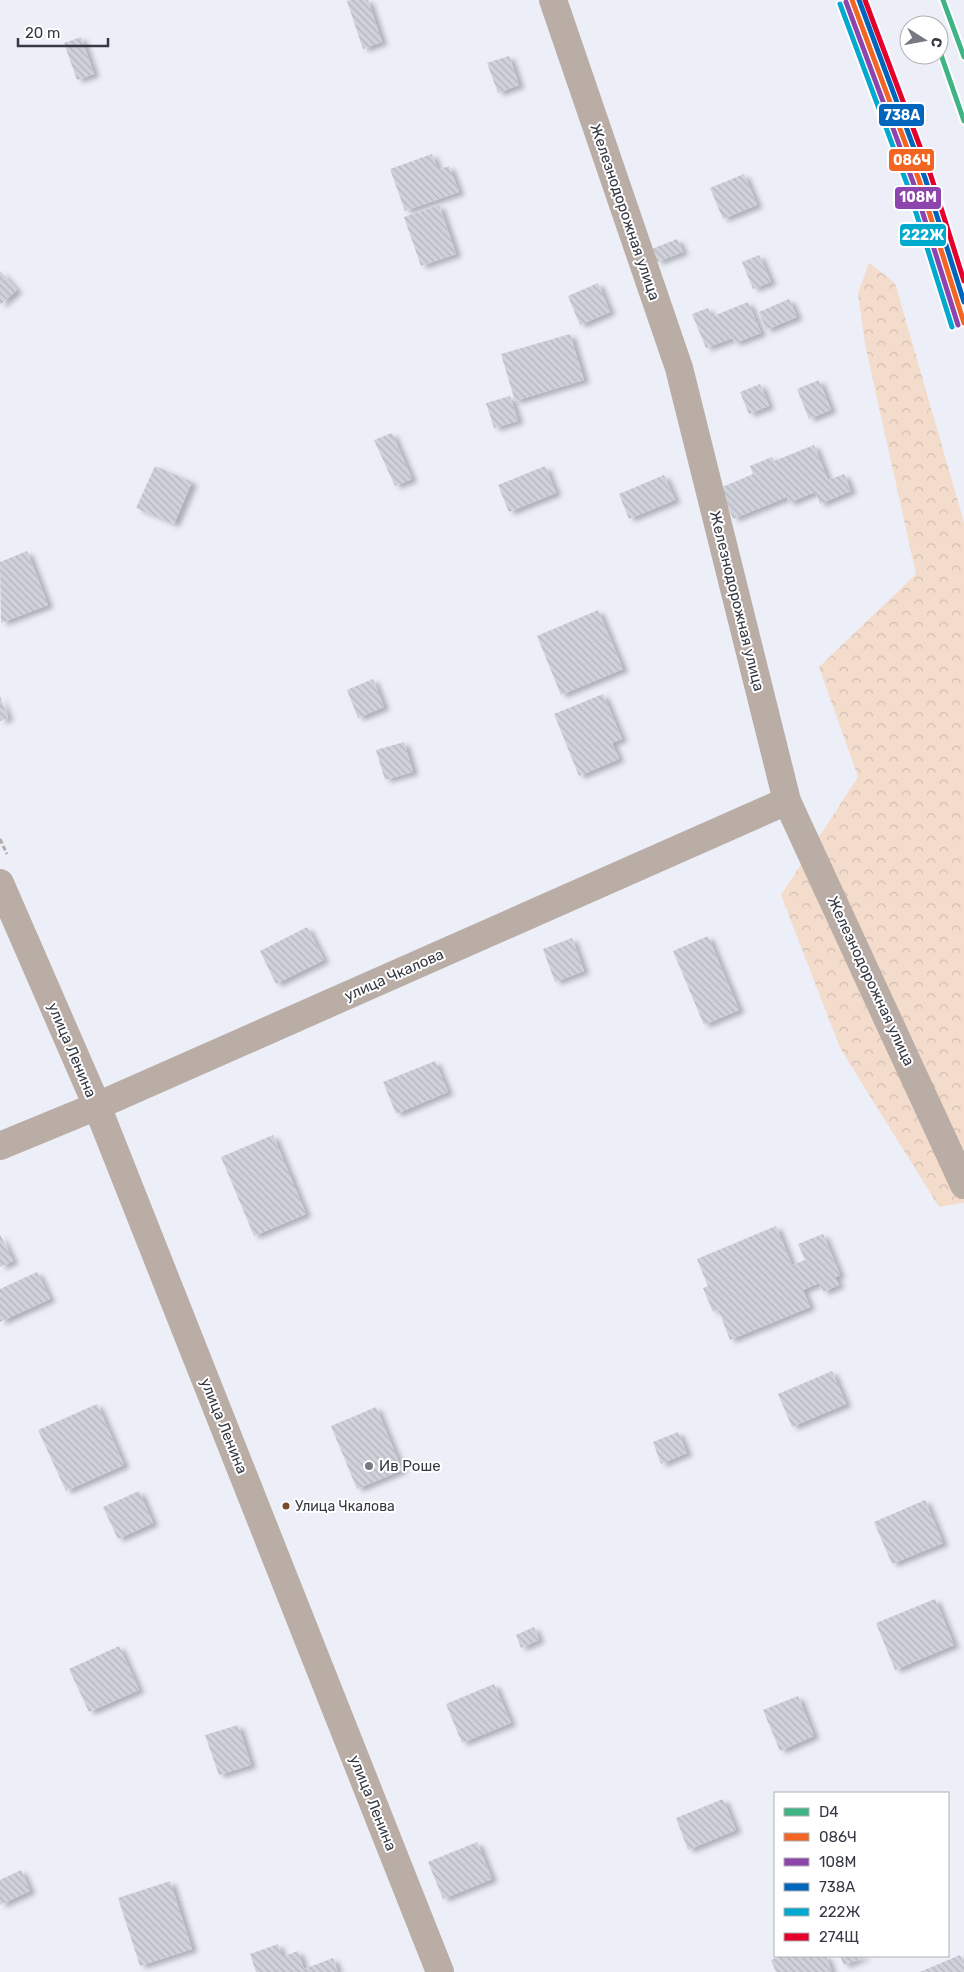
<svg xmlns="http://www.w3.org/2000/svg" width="964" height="1972" font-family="Rubik,sans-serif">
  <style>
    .forest { fill: url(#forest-crowns) }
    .building { fill: url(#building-back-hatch); filter: url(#shadow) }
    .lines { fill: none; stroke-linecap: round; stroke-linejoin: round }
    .path { stroke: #b3adaa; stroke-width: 3; stroke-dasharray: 5 2.5; stroke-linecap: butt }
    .minor { stroke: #b9ada5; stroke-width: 28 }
    .rail-1-casing { stroke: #fff; stroke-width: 9 }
    .rail-2-casing { stroke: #fff; stroke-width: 9 }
    .rail-3-casing { stroke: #fff; stroke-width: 9 }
    .rail-4-casing { stroke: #fff; stroke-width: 9 }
    .rail-5-casing { stroke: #fff; stroke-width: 9 }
    .rail-6-casing { stroke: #fff; stroke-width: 9 }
    .rail-1 { stroke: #3fb485; stroke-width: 5 }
    .rail-2 { stroke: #f26522; stroke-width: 5 }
    .rail-3 { stroke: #8e44ad; stroke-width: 5 }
    .rail-4 { stroke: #0065bd; stroke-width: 5 }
    .rail-5 { stroke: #00a9ce; stroke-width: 5 }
    .rail-6 { stroke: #e4002b; stroke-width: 5 }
    .poi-dot { fill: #767982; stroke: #fff; stroke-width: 2 }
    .bus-dot { fill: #7a4b2a; stroke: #fff; stroke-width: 2 }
    .labels { text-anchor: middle; stroke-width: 4; stroke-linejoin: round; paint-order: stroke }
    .bus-label { font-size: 14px; fill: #363943; stroke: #fff; text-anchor: start }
    .street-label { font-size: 15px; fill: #363943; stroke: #fff }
    .poi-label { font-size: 15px; fill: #363943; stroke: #fff; text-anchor: start }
    .line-badge { stroke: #fff; stroke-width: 2 }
    .badge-label { font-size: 14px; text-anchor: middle; font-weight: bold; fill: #fff }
  </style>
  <defs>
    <pattern id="forest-crowns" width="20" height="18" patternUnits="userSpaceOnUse" patternTransform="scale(1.25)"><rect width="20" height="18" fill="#f4dccd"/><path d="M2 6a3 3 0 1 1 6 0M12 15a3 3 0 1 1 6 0" fill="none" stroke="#d2beb1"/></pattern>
    <pattern id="building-back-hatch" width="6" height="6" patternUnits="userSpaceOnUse" patternTransform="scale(1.25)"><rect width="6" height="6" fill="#cfd2db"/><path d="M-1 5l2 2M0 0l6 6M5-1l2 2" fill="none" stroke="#b2b5bd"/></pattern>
    <filter id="shadow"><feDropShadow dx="5.5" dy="3" stdDeviation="2.5" flood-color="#0004"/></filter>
  </defs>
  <rect width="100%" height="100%" fill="#edeff8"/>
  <path class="forest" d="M869 263 895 283 964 522V1203L939 1207 840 1048 781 895 858 777 819 667 916 574 865 344 858 293Z"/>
  <g class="building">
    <path d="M350 0H368L382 42 363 49 347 1Z"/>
    <path d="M81 37 94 74 77 80 64 43Z"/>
    <path d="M509 56 519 85 498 93 487 63Z"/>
    <path d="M432 154 438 170 449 166 459 192 405 211 390 169Z"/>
    <path d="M744 174 757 205 723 219 710 188Z"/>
    <path d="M439 205 456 254 421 266 404 217Z"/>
    <path d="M677 239 683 252 657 262 652 249Z"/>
    <path d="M759 255 771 282 753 289 742 262Z"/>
    <path d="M0 271 17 290 0 305Z"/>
    <path d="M598 283 610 312 580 325 568 296Z"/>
    <path d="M789 299 797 317 766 330 759 312Z"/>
    <path d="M748 302 761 333 735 343 733 338 706 348 692 314 708 308 711 317Z"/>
    <path d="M570 334 584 380 515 401 501 354Z"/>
    <path d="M819 380 831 410 809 419 797 389Z"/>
    <path d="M760 384 769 406 749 414 740 392Z"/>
    <path d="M510 396 518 421 494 428 486 403Z"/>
    <path d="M392 433 412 479 395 486 374 440Z"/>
    <path d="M814 445 828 480 844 474 851 491 820 504 815 492 789 503 787 497 733 519 720 488 753 474 750 466 772 457 774 461Z"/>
    <path d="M155 466 192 482 174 524 136 508Z"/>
    <path d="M545 466 556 493 509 512 498 485Z"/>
    <path d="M664 475 675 500 629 519 619 494Z"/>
    <path d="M27 551 48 605 1 623 0 562Z"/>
    <path d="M598 610 623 669 561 695 537 636Z"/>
    <path d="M373 679 384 707 358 718 347 690Z"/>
    <path d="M603 694 622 739 612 743 619 759 579 776 554 714Z"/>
    <path d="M0 696 8 718 0 721Z"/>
    <path d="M404 742 413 772 385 780 376 750Z"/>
    <path d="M307 927 324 960 276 984 260 951Z"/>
    <path d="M708 936 739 1010 704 1025 673 951Z"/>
    <path d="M572 938 584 971 555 982 543 949Z"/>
    <path d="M435 1061 448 1092 396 1114 383 1082Z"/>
    <path d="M273 1135 306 1214 254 1236 221 1157Z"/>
    <path d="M776 1226 792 1265 805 1260 798 1244 823 1234 840 1275 835 1277 839 1285 823 1292 819 1283 803 1290 810 1307 730 1340 718 1309 713 1312 703 1288 708 1286 697 1259Z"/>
    <path d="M0 1234 13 1261 0 1267Z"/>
    <path d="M37 1272 50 1299 0 1322V1289Z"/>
    <path d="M832 1371 846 1404 792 1427 778 1394Z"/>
    <path d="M97 1404 124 1465 66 1491 38 1430Z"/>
    <path d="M376 1407 402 1470 357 1489 331 1426Z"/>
    <path d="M678 1432 687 1453 661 1464 653 1442Z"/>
    <path d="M139 1491 153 1523 118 1539 103 1507Z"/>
    <path d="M925 1500 943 1543 892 1564 874 1522Z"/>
    <path d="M935 1599 954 1645 895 1670 876 1623Z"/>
    <path d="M534 1627 539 1640 521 1648 516 1635Z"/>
    <path d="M119 1646 139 1690 89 1712 69 1669Z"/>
    <path d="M494 1684 511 1723 462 1743 446 1704Z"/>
    <path d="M798 1696 814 1736 780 1751 763 1710Z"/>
    <path d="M238 1725 251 1765 219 1775 205 1735Z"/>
    <path d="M723 1799 736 1830 688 1850 676 1818Z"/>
    <path d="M477 1842 492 1879 443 1899 428 1862Z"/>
    <path d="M21 1870 30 1891 0 1905V1880Z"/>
    <path d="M170 1881 192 1949 140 1966 118 1898Z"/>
    <path d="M278 1944 282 1957 298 1951 304 1969 333 1958 338 1972H256L250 1954Z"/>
    <path d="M960 1955 964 1964V1972H920Z"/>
    <path d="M781 1956H826L832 1972H776L771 1960Z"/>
    <path d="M840 1956H867L844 1965Z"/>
  </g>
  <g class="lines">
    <path class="path" d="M0 839 7 854"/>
    <g class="minor">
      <path d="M553 0 679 368 787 801 964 1185"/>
      <path d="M0 883 97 1106 440 1972"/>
      <path d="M0 1146 97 1106 787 801"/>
    </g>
    <defs>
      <g id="rail-1">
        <path d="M943 0 964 57"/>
        <path d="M939 49 964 121"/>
      </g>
      <path id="rail-2" d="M852 0 919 180 964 323"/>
      <path id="rail-3" d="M846 2 913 182 958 325"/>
      <path id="rail-4" d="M859 0 925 178 964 302"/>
      <path id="rail-5" d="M840 4 907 184 952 327"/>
      <path id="rail-6" d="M865 0 931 176 964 281"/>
    </defs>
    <use href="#rail-1" class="rail-1-casing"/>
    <use href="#rail-2" class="rail-2-casing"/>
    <use href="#rail-3" class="rail-3-casing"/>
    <use href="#rail-4" class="rail-4-casing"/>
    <use href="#rail-5" class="rail-5-casing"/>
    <use href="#rail-6" class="rail-6-casing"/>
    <use href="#rail-1" class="rail-1"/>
    <use href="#rail-2" class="rail-2"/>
    <use href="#rail-3" class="rail-3"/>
    <use href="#rail-4" class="rail-4"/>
    <use href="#rail-5" class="rail-5"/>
    <use href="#rail-6" class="rail-6"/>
  </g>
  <circle class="poi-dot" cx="369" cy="1466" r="5"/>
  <circle class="bus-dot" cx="286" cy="1506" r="4.5"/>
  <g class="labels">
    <g class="bus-label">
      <text x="295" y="1511">Улица Чкалова</text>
    </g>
    <g class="street-label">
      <text transform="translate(625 212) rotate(71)" y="5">Железнодорожная улица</text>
      <text transform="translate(737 601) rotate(76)" y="5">Железнодорожная улица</text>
      <text transform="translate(394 975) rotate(-24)" y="5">улица Чкалова</text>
      <text transform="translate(871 981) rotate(65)" y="5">Железнодорожная улица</text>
      <text transform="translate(72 1050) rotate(67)" y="5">улица Ленина</text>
      <text transform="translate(224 1426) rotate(68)" y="5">улица Ленина</text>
      <text transform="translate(373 1803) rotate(68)" y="5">улица Ленина</text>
    </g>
    <g class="poi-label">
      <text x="379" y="1471">Ив Роше</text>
    </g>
  </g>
  <g class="line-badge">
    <rect x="878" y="103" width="47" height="24" rx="5" fill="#0065bd"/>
    <rect x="888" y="148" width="47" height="24" rx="5" fill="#f26522"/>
    <rect x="894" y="186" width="48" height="24" rx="5" fill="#8e44ad"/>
    <rect x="899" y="223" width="48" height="24" rx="5" fill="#00a9ce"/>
  </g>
  <g class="badge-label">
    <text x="902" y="120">738А</text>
    <text x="912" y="165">086Ч</text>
    <text x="918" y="202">108М</text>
    <text x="923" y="240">222Ж</text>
  </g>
  <rect x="774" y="1792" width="175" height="165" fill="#ffffff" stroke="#afb0b4"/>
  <rect x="784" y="1808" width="25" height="8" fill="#3fb485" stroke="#afb0b4"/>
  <text x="819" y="1817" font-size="15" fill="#363943">D4</text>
  <rect x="784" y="1833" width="25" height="8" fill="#f26522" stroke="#afb0b4"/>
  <text x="819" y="1842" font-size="15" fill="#363943">086Ч</text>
  <rect x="784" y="1858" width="25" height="8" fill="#8e44ad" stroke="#afb0b4"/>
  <text x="819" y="1867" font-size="15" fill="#363943">108М</text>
  <rect x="784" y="1883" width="25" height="8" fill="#0065bd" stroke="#afb0b4"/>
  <text x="819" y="1892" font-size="15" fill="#363943">738А</text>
  <rect x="784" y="1908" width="25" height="8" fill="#00a9ce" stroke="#afb0b4"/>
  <text x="819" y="1917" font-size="15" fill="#363943">222Ж</text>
  <rect x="784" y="1933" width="25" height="8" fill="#e4002b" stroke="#afb0b4"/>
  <text x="819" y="1942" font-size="15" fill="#363943">274Щ</text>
  <g transform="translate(924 40) rotate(101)"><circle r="24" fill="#ffffff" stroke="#afb0b4"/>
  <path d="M0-4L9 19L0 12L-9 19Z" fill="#767982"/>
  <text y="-8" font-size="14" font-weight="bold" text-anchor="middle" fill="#363943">С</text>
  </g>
  <path d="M18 38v8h90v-8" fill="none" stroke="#363943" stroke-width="2.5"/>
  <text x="25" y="38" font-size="15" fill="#363943" stroke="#ffffff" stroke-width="4" paint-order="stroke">20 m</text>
</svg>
